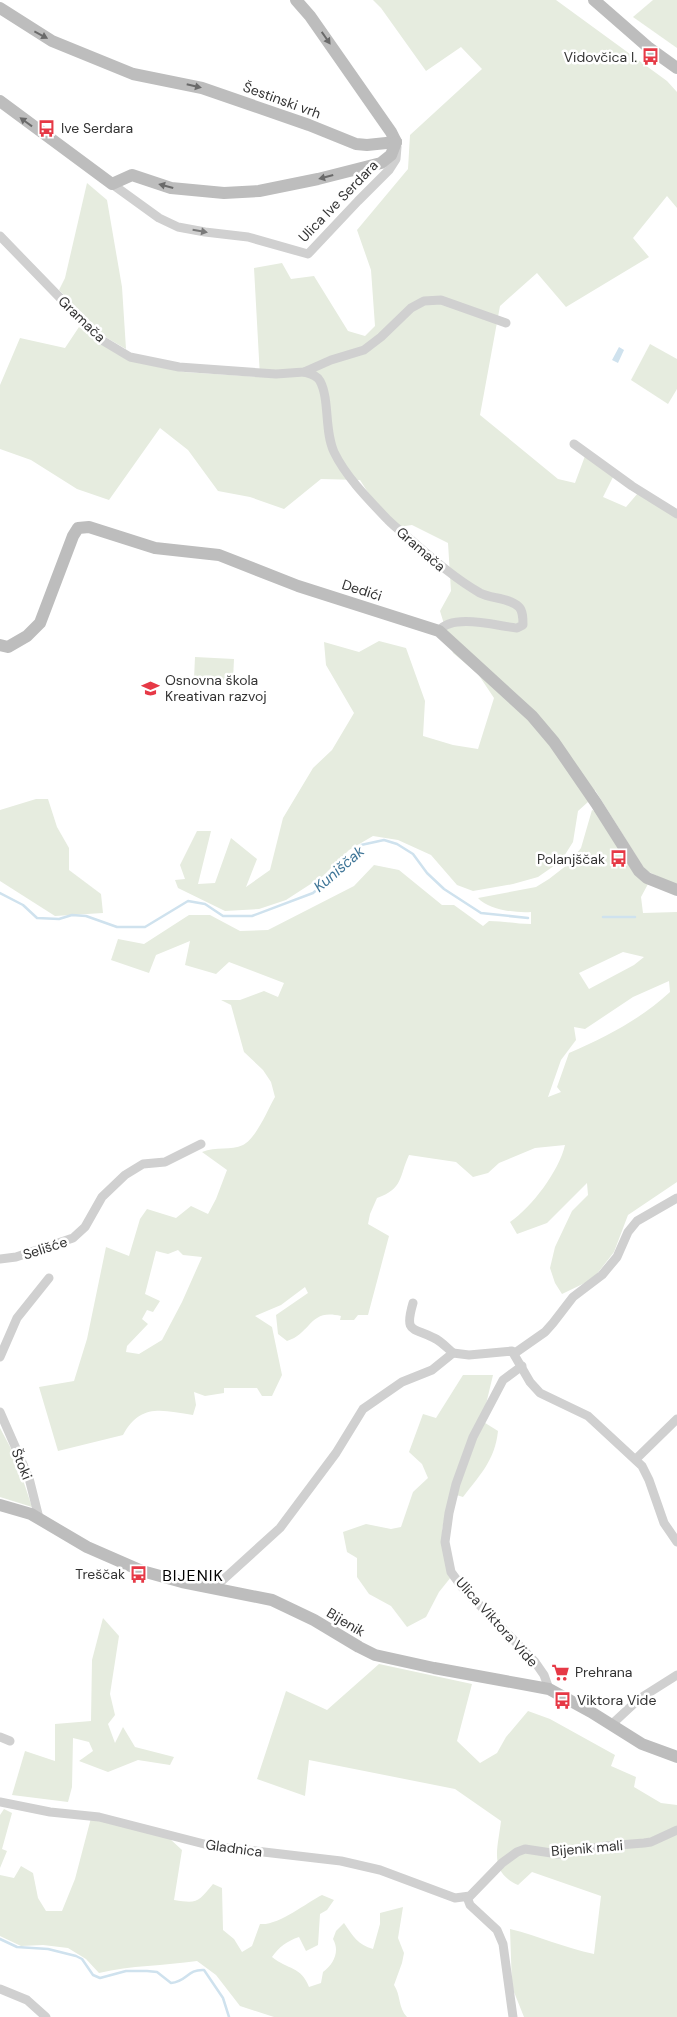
<svg xmlns="http://www.w3.org/2000/svg" width="677" height="2017" font-family="'DM Sans',sans-serif">
  <style>
    .green { fill: #e6ecdf; fill-rule: evenodd }
    .water { fill: #cfe2ee }
    .lines { fill: none; stroke-linecap: round; stroke-linejoin: round }
    .stream { stroke: #cfe2ee; stroke-width: 2.5 }
    .street { stroke: #d0d0d0; stroke-width: 9 }
    .secondary { stroke: #bdbdbd; stroke-width: 12 }
    .oneway { fill: #6a6a6a }
    .oneway2 { fill: #7a7a7a }
    .labels { text-anchor: middle; stroke-width: 5; stroke-linejoin: round; paint-order: stroke }
    .poi-label { font-size: 14px; fill: #333; stroke: #fff; text-anchor: start }
    .street-label { font-size: 14px; fill: #333; stroke: #fff }
    .water-label { font-size: 15px; font-style: italic; fill: #3f7597; stroke: #fff }
    .quarter-label { font-size: 16px; letter-spacing: 1px; fill: #000; stroke: #fff }
  </style>
  <rect width="100%" height="100%" fill="#fff"/>
  <g class="green">
    <path d="M373 0H556L667 81 677 92V208L667 196 633 238 649 257 566 307 537 273 500 306 480 415 558 479 575 483 585 456 614 475 603 497 626 507 638 493 677 516V886L645 870 595 790 588 802 578 811 573 842 561 861 538 877 513 884 473 891 457 885 431 855 398 840 373 836 349 850 323 876 286 900 259 909 225 911 178 888 175 880 185 879 180 865 197 831H211L198 884 215 883 231 838 257 859 246 887 270 870 283 818 313 768 332 750 354 713 326 665 324 642 359 652 379 641 406 648 425 701 423 736 453 745 478 749 494 698 478 674 453 653 440 611 451 591 448 543 412 525 391 528 360 480 321 479 284 509 250 497 218 491 188 450 160 428 109 500 77 489 31 460 0 449V385L20 338 65 348 79 327 127 360 184 372 260 377 254 268 282 263 291 279 314 276 348 331 365 336 375 326 371 270 357 230 408 169 410 135 482 69 461 47 426 71 381 8Z"/>
    <path d="M653 0H677V48L633 17Z"/>
    <path d="M87 183 107 200 122 287 126 349 107 338 59 290 65 278Z"/>
    <path d="M650 344 677 359V389L668 404 631 380Z"/>
    <path d="M195 657 234 659 233 680 194 679Z"/>
    <path d="M36 799H48L57 827 69 848V870L101 894 103 913 55 916 0 881V810Z"/>
    <path d="M592 810 597 812 648 884 641 897 643 913 677 912V1182L628 1215 614 1252 593 1279 562 1294 555 1283 550 1268 555 1247 572 1211 588 1195 587 1183 547 1223 517 1234 510 1222C532 1207 559 1171 565 1145L535 1148 499 1163 488 1173 473 1177 456 1162 409 1155C399 1177 403 1189 377 1198L370 1214 368 1224 389 1236 368 1315H358L354 1320H340L341 1316C309 1308 312 1333 287 1341L278 1334 276 1315 308 1293 305 1287 281 1305 255 1316 272 1327 282 1375 272 1396H262L257 1388H224V1393L205 1396 194 1392 196 1405 193 1415C162 1410 140 1403 123 1435L58 1451 39 1387 74 1381 87 1339 106 1247 129 1256 140 1219 147 1209 176 1218 191 1206 208 1214 216 1199 227 1170 202 1152C216 1146 231 1151 243 1145 256 1139 268 1109 275 1097L271 1082 263 1070 244 1052 231 1005 221 1000H240L264 991 278 997 284 983 229 962 216 974 185 965 190 941 156 955 149 973 111 960 118 939 144 944 189 915H210L240 931 268 930 354 886 374 865 399 870 442 905H454L483 926 489 921C504 921 516 924 531 924V912C515 913 489 910 478 898L536 887 549 879 567 865 581 848ZM623 952 644 957 634 965 589 989 579 973ZM669 981 670 992C641 1019 606 1037 569 1053L557 1087 561 1092 548 1097 561 1060 576 1040 574 1027 585 1029 633 997ZM178 1250 183 1255 202 1257 182 1302 162 1340 139 1354 126 1352 127 1346 148 1324 142 1319 147 1310 153 1312 160 1301 145 1294 156 1251 168 1254Z"/>
    <path d="M463 1375H493L482 1421 498 1431C495 1460 480 1475 463 1497L450 1493 442 1530V1547L451 1577 439 1592 426 1617 407 1627 391 1606 369 1594 357 1577V1558L347 1552 343 1532 366 1524 391 1529 401 1527 413 1492 428 1478 422 1464 409 1452 423 1414 436 1418Z"/>
    <path d="M0 1428 15 1456 32 1507 0 1497Z"/>
    <path d="M103 1618 119 1636 110 1694 115 1715 108 1724 115 1743 123 1727 135 1747 174 1757 170 1765 138 1760 108 1772 79 1761 93 1751 89 1742 73 1738 72 1787 68 1802 12 1795 25 1751 55 1761V1724L91 1721 92 1660Z"/>
    <path d="M379 1664 472 1684 457 1741 480 1763 497 1753 506 1737 528 1711 550 1719 615 1755 611 1766 636 1777 634 1787 661 1803 677 1805V2017H524L512 1987 510 1929C539 1936 565 1948 594 1954L601 1896 532 1872 518 1885C488 1872 498 1848 501 1821L455 1789 309 1760 305 1796 257 1779 286 1691 327 1710Z"/>
    <path d="M4 1809 12 1813 2 1849 7 1851 0 1868V1815Z"/>
    <path d="M91 1818 169 1838 182 1850 174 1900C198 1904 198 1902 213 1884L222 1888 223 1930 234 1939 242 1952 252 1946 260 1924C278 1926 306 1903 322 1895L334 1900 327 1910 320 1914 318 1945 306 1951 299 1937C287 1941 279 1947 272 1957 288 1970 301 1966 309 1987L321 1983 323 1972C334 1964 340 1951 333 1939L336 1931 344 1923C353 1936 358 1945 373 1949L380 1924V1913L403 1907 398 1938 404 1953 402 1963 394 1985C401 1995 398 2008 407 2017H274L240 2006 216 1975 197 1961C164 1966 131 1965 99 1973L86 1959 68 1948 43 1945 21 1946 0 1936V1875L14 1878 21 1866 33 1873 38 1898 46 1911H62L75 1879Z"/>
  </g>
  <path class="water" d="M619 347 624 350 618 363 612 360Z"/>
  <g class="lines">
    <g class="stream">
      <path d="M0 893 23 905 37 918 59 919 72 915 86 916 117 927H145L188 901 205 904 223 916H252L313 893 333 876 361 845 384 840 397 844 413 854 427 873 444 889 481 913 528 918"/>
      <path d="M603 917H635"/>
      <path d="M0 1939 17 1947 48 1949 76 1956 82 1959 93 1975 100 1978 126 1971H147L157 1972 171 1983C187 1982 187 1969 204 1970L223 1998 229 2017"/>
    </g>
    <g class="street">
      <path d="M112 184 159 218 178 227 205 232 248 237 308 254 358 201 389 170 396 159 397 147"/>
      <path d="M0 236 100 339 130 357 179 367 276 374 304 372 331 360 364 350 381 337 411 308 424 301 441 300 506 323"/>
      <path d="M304 372C310 374 317 375 320 381 330 400 324 430 334 452 346 477 369 500 388 520 395 527 403 533 411 540 433 559 454 578 480 593 491 599 509 597 519 607 523 611 523 619 523 625L517 628C497 626 452 613 439 631"/>
      <path d="M574 444 632 486 677 514"/>
      <path d="M0 1259 16 1257 73 1238 85 1227 102 1197 125 1175 143 1164 165 1162 201 1144"/>
      <path d="M453 1353 469 1355 512 1351 530 1382 540 1393 588 1416 642 1466 649 1480 664 1523 677 1542"/>
      <path d="M515 1353 545 1332 553 1323 573 1297 602 1275 617 1257 628 1232 637 1221 677 1198"/>
      <path d="M0 1357 17 1318 49 1278"/>
      <path d="M522 1366 503 1380 473 1437 456 1484 449 1513 445 1542 451 1572 462 1587 535 1662 544 1675 549 1689"/>
      <path d="M0 1412 29 1478 39 1518"/>
      <path d="M636 1459 677 1419"/>
      <path d="M214 1588 280 1528 336 1453 363 1409 402 1382 432 1370 453 1353C447 1348 441 1341 434 1338 413 1327 404 1334 413 1303"/>
      <path d="M611 1725 639 1699 677 1675"/>
      <path d="M0 1737 10 1741"/>
      <path d="M0 1802 50 1812 99 1817 212 1846 341 1861 380 1870 455 1898 470 1896 502 1863 517 1852 525 1849 558 1854 606 1846 644 1843 651 1842 677 1830"/>
      <path d="M467 1897 470 1905 497 1930 503 1944 513 2017"/>
      <path d="M0 1989 27 2000 46 2017"/>
    </g>
    <g class="secondary">
      <path d="M296 0 310 16 391 132 396 142"/>
      <path d="M594 0 649 48 677 68"/>
      <path d="M0 8 52 41 133 74 202 88 309 125 356 144 367 145 396 142"/>
      <path d="M0 101 112 184 132 175 171 188 224 193 259 191 318 179 381 163 391 155 396 142"/>
      <path d="M0 645 8 647 27 636 40 623 73 536 78 528 89 527 155 548 219 555 298 586 439 631 532 716 554 742 596 803 639 871 647 878 677 890"/>
      <path d="M0 1505 31 1514 87 1547 142 1571 182 1582 272 1600 314 1620 359 1647 375 1655 434 1668 549 1689 591 1712 642 1744 677 1757"/>
    </g>
  </g>
  <defs><path id="oneway-solid" d="M-6-.8H1V-3.2L6.5 0L1 3.2V.8H-6Z" transform="scale(1.25)"/></defs>
  <g class="oneway">
    <use href="#oneway-solid" transform="translate(41 35) rotate(28)"/>
    <use href="#oneway-solid" transform="translate(326 38) rotate(55)"/>
    <use href="#oneway-solid" transform="translate(194 86) rotate(13)"/>
    <use href="#oneway-solid" transform="translate(26 122) rotate(-144)"/>
    <use href="#oneway-solid" transform="translate(326 177) rotate(165)"/>
    <use href="#oneway-solid" transform="translate(166 186) rotate(-165)"/>
  </g>
  <use class="oneway2" href="#oneway-solid" transform="translate(200 231) rotate(10)"/>
  <defs>
    <symbol id="bus-bare" viewBox="-9 -9 18 18"><path d="M-5-6H5V4H4V6H2V4H-2V6H-4V4H-5ZM-3.5-4V0h7V-4ZM-3.5 1.2v1.5H-2V1.2ZM2 1.2v1.5H3.5V1.2Z" fill="#e63946" stroke="#fff" stroke-width="2.5" paint-order="stroke"/></symbol>
    <symbol id="school-bare" viewBox="-9 -9 18 18"><path d="M0-5L7-2L0 1L-7-2ZM-4 1L0 2.5L4 1V4Q0 6-4 4Z" fill="#e63946" stroke="#fff" stroke-width="2.5" paint-order="stroke"/></symbol>
    <symbol id="supermarket-bare" viewBox="-9 -9 18 18"><path d="M-6-5.5h2.5l.6 2H6L4.5 2H-2.5L-4.4-4H-6ZM-1.5 3.2a1.3 1.3 0 1 0 .1 0ZM3 3.2a1.3 1.3 0 1 0 .1 0Z" fill="#e63946" stroke="#fff" stroke-width="2.5" paint-order="stroke"/></symbol>
  </defs>
  <g fill-rule="evenodd">
    <use href="#bus-bare" x="638" y="44" width="25" height="25"/>
    <use href="#bus-bare" x="34" y="116" width="25" height="25"/>
    <use href="#school-bare" x="138" y="676" width="25" height="25"/>
    <use href="#bus-bare" x="606" y="846" width="25" height="25"/>
    <use href="#bus-bare" x="126" y="1562" width="25" height="25"/>
    <use href="#supermarket-bare" x="548" y="1660" width="25" height="25"/>
    <use href="#bus-bare" x="550" y="1688" width="25" height="25"/>
  </g>
  <g class="labels">
    <g class="poi-label">
      <text x="637" y="62" text-anchor="end">Vidovčica I.</text>
      <text x="61" y="133">Ive Serdara</text>
      <text x="165" y="685">Osnovna škola<tspan x="165" dy="16">Kreativan razvoj</tspan></text>
      <text x="605" y="864" text-anchor="end">Polanjščak</text>
      <text x="125" y="1579" text-anchor="end">Treščak</text>
      <text x="575" y="1677">Prehrana</text>
      <text x="577" y="1705">Viktora Vide</text>
    </g>
    <g class="street-label">
      <text transform="translate(282 100) rotate(20)" y="5">Šestinski vrh</text>
      <text transform="translate(338 201) rotate(-46)" y="5">Ulica Ive Serdara</text>
      <text transform="translate(82 319) rotate(44)" y="5">Gramača</text>
      <text transform="translate(421 549) rotate(41)" y="5">Gramača</text>
      <text transform="translate(362 590) rotate(18)" y="5">Dedići</text>
      <text transform="translate(45 1248) rotate(-18)" y="5">Selišće</text>
      <text transform="translate(22 1464) rotate(68)" y="5">Štoki</text>
      <text transform="translate(346 1622) rotate(31)" y="5">Bijenik</text>
      <text transform="translate(497 1622) rotate(48)" y="5">Ulica Viktora Vide</text>
      <text transform="translate(234 1848) rotate(8)" y="5">Gladnica</text>
      <text transform="translate(587 1848) rotate(-5)" y="5">Bijenik mali</text>
    </g>
    <g class="water-label">
      <text transform="translate(339 869) rotate(-41)" y="5">Kuniščak</text>
    </g>
    <g class="quarter-label">
      <text x="193" y="1581">BIJENIK</text>
    </g>
  </g>
</svg>
